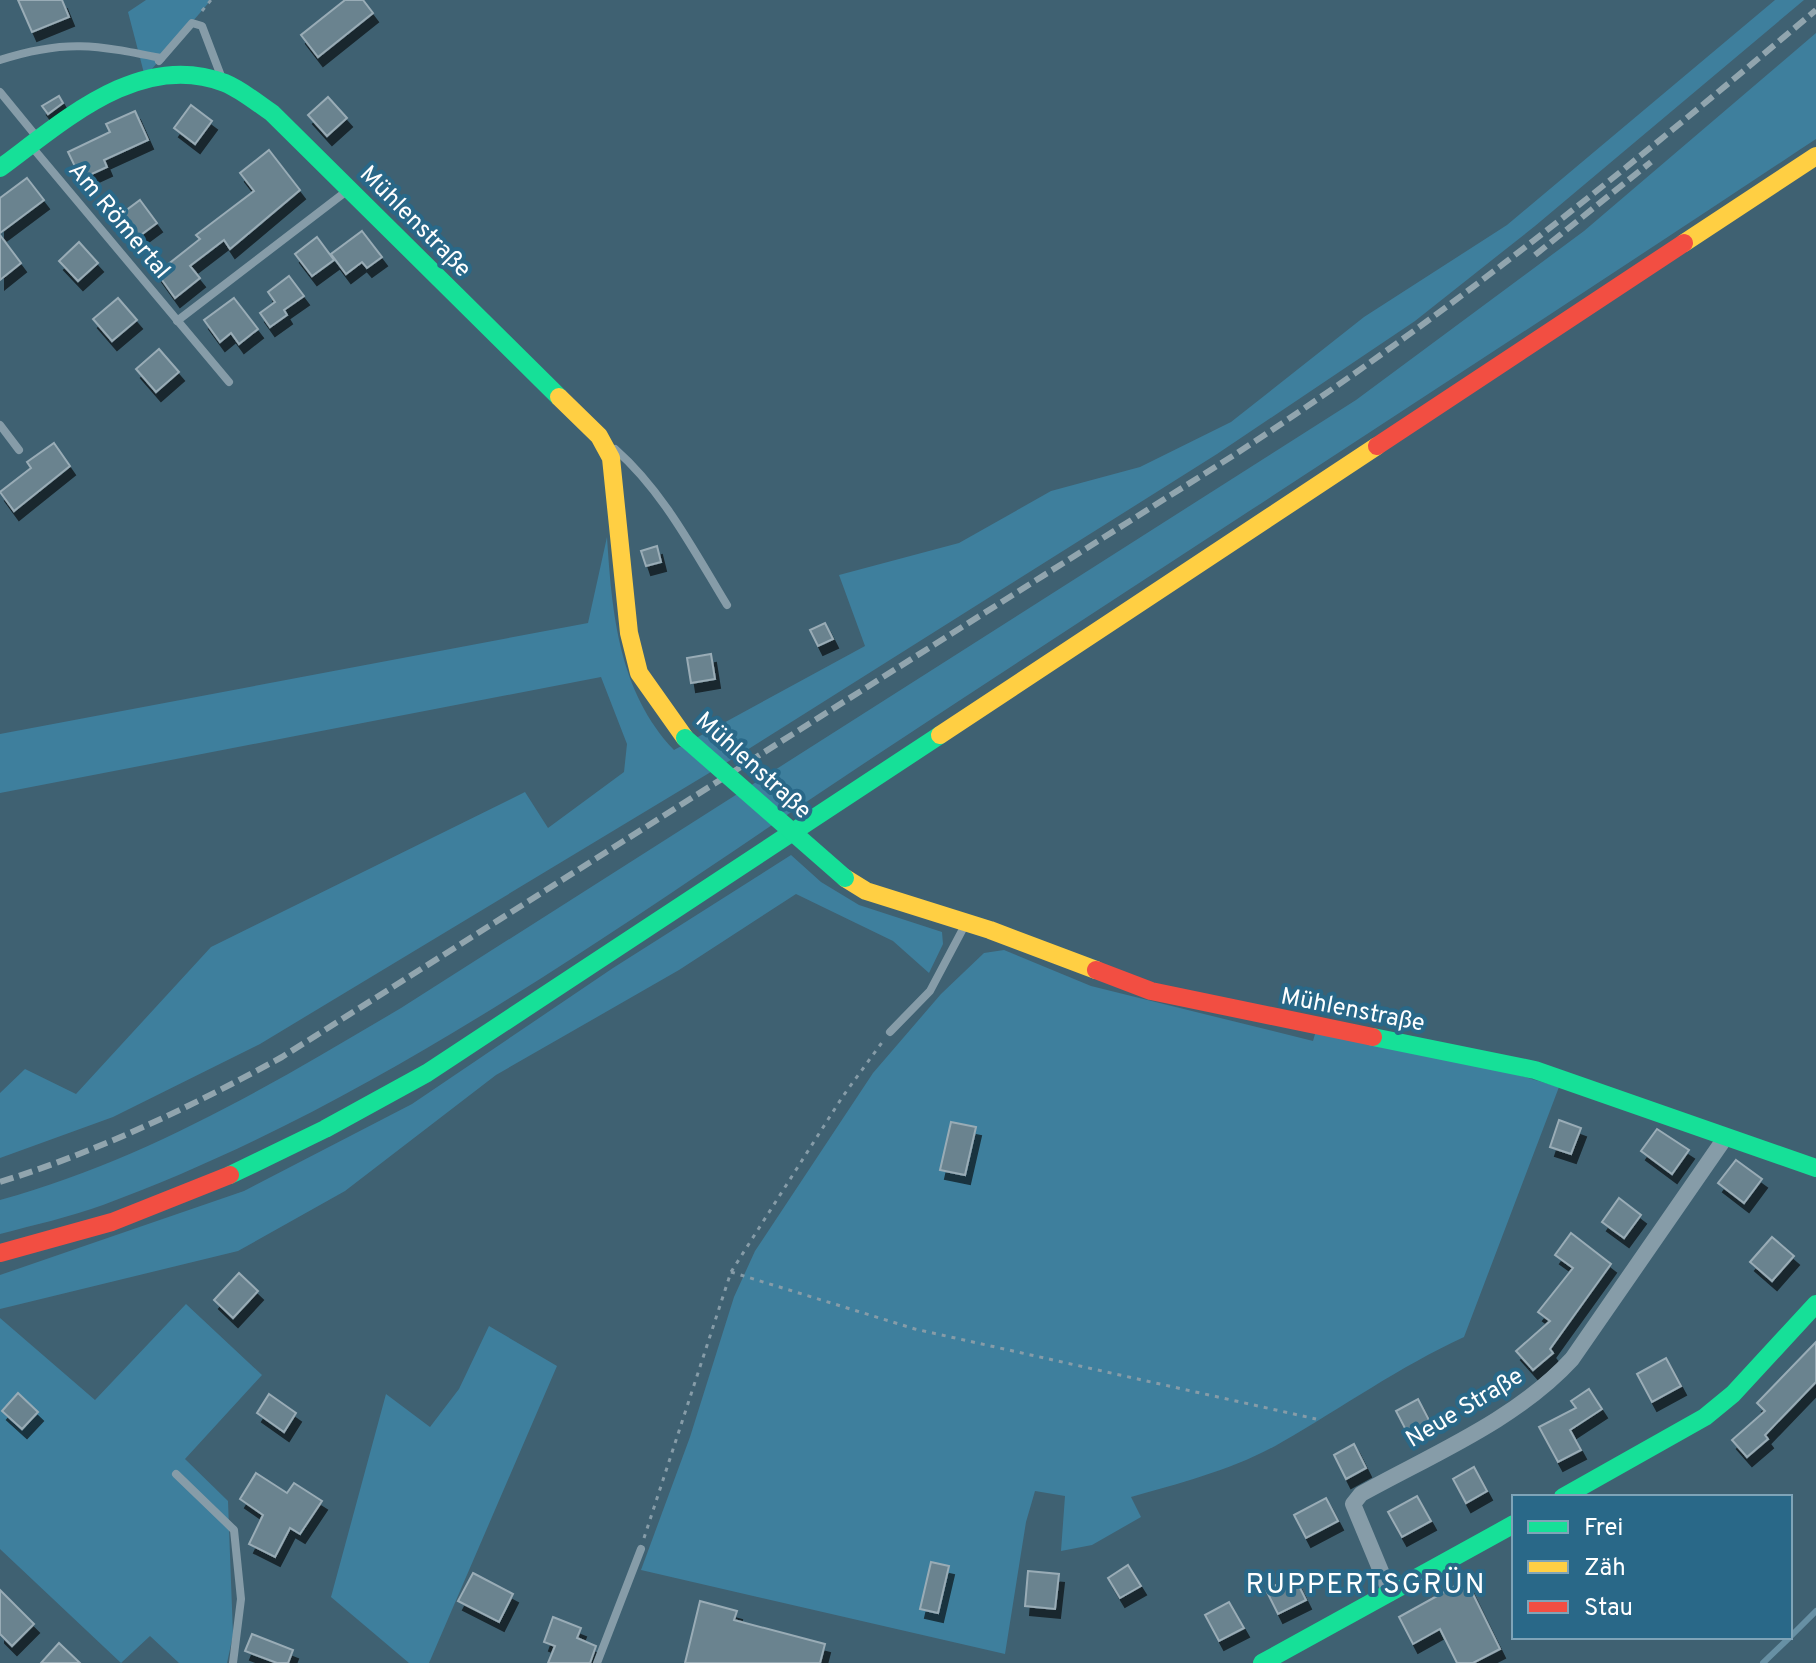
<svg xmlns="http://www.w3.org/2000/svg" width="1816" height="1663" font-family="Overpass,sans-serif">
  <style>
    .green { fill: #3e7f9d }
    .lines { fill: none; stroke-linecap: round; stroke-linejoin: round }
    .stream { stroke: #6790a4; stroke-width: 6 }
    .building { fill: #6a838f; stroke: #99acb6; stroke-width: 2; filter: url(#shadow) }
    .path { stroke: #869ca8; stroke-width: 3; stroke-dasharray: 4 6; stroke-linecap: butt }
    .lane { stroke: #869ca8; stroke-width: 8 }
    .street { stroke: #869ca8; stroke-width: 16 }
    .fast { stroke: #16e098; stroke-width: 18 }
    .slow { stroke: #ffcf43; stroke-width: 18 }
    .jam { stroke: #f24e42; stroke-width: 18 }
    .rail { stroke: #91a5ae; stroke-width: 6; stroke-dasharray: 14 6; stroke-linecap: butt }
    .fast-bridge { stroke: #16e098; stroke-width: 18 }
    .labels { text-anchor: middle; stroke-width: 8; stroke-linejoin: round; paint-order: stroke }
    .street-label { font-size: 24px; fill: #fff; stroke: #296888 }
    .quarter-label { font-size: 28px; letter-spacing: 2px; fill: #fff; stroke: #296888 }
  </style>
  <defs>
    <filter id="shadow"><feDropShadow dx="5" dy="9" stdDeviation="0" flood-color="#0009"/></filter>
  </defs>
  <rect width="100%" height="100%" fill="#3f6172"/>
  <g class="green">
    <path d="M146 0H211L145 77 128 12Z"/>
    <path d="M1775 0H1804L1535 226 1415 321 1217 454 739 755 260 1044 113 1117 0 1158V1093L25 1069 76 1094 211 947 525 792 548 828 624 772 627 744 601 677 0 793V734L588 623 607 537C612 614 619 692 674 750L865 646 839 575 959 543 1051 491 1140 467 1231 422 1364 317 1507 225Z"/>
    <path d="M1816 33V139C1510 342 1202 541 895 743 640 910 391 1099 103 1205 70 1217 34 1225 0 1234V1200C145 1160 273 1084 401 1008L1356 400 1584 231Z"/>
    <path d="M791 855 821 882 859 905 942 932 943 944 929 973 893 941 796 894 679 970 496 1075 345 1191 238 1251 0 1309V1275L244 1191 412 1104 613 968Z"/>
    <path d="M1004 950 1091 986 1313 1041 1320 1017 1559 1087 1464 1337C1399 1367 1343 1407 1282 1442 1236 1469 1181 1483 1131 1497L1141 1517 1092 1545 1061 1551 1065 1496 1035 1491 1026 1522 1005 1654 641 1570 690 1437 734 1297 755 1251 873 1073 941 994 984 953Z"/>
    <path d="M186 1304 262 1375 185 1459 228 1501 233 1635 227 1663H179L150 1636 121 1663 0 1549V1318L95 1400Z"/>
    <path d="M489 1326 557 1366 429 1663H409L331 1597 386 1394 430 1427 459 1389Z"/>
  </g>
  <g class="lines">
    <g class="stream">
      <path d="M1790 1637 1816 1611"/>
      <path d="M1763 1663 1790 1637"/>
    </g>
  </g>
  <g class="building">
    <path d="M18 0H62L69 17 32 32Z"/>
    <path d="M345 0H363L373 13 318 57 301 35Z"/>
    <path d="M59 96 63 103 48 114 42 106Z"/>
    <path d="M328 97 347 118 327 136 308 115Z"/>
    <path d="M191 105 212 121 195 144 174 128Z"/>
    <path d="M135 111 148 140 104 160 107 167 81 179 68 152 110 132 106 124Z"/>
    <path d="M269 150 300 190 230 249 224 240 190 266 200 278 175 298 157 273 200 239 196 235 254 191 240 173Z"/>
    <path d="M27 178 44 200 0 233V198Z"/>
    <path d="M140 200 157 223 134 240 117 217Z"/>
    <path d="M362 231 382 257 367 268 362 262 346 274 331 254Z"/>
    <path d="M0 235 21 263 0 280Z"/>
    <path d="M317 237 334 260 312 276 295 254Z"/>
    <path d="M79 242 98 263 78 281 59 261Z"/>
    <path d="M289 276 304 296 284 310 287 315 270 327 260 313 275 302 268 292Z"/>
    <path d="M118 298 137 320 112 341 93 319Z"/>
    <path d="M234 298 258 329 239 344 231 333 220 342 204 320Z"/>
    <path d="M159 349 179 372 156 392 136 369Z"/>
    <path d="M54 443 70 466 14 511 0 492 31 468 27 462Z"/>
    <path d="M657 546 661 562 646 566 641 551Z"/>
    <path d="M825 623 833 639 818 646 810 630Z"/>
    <path d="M711 654 715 679 691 683 687 658Z"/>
    <path d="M1559 1120 1581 1128 1571 1154 1550 1147Z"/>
    <path d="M951 1122 976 1127 965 1175 940 1170Z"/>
    <path d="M1657 1129 1689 1150 1672 1174 1641 1151Z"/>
    <path d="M1736 1160 1762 1179 1744 1203 1718 1183Z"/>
    <path d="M1619 1198 1641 1215 1624 1238 1602 1222Z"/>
    <path d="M1571 1233 1611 1264 1550 1349 1553 1353 1533 1370 1516 1351 1550 1321 1538 1312 1573 1268 1555 1255Z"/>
    <path d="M1772 1237 1794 1256 1772 1281 1750 1262Z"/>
    <path d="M239 1273 258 1291 233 1318 214 1300Z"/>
    <path d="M1816 1342V1382L1765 1435 1768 1439 1747 1457 1732 1440 1765 1411 1757 1403Z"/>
    <path d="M1666 1358 1681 1386 1652 1402 1637 1374Z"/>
    <path d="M1589 1389 1602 1409 1570 1430 1581 1450 1558 1462 1539 1427 1576 1408 1571 1401Z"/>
    <path d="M18 1393 38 1412 22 1429 2 1411Z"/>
    <path d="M269 1394 296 1413 284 1432 257 1413Z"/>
    <path d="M1418 1399 1430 1422 1408 1434 1396 1411Z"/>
    <path d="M1354 1444 1366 1468 1346 1479 1334 1455Z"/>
    <path d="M1474 1467 1487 1491 1466 1503 1453 1479Z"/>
    <path d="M256 1473 287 1493 294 1483 322 1501 300 1534 290 1528 275 1557 249 1544 263 1515 240 1499Z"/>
    <path d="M1417 1496 1431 1521 1402 1537 1388 1512Z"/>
    <path d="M1326 1498 1338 1521 1306 1538 1294 1515Z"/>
    <path d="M931 1562 949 1566 938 1613 920 1609Z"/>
    <path d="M1128 1565 1141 1586 1120 1598 1108 1578Z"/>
    <path d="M1028 1571 1059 1574 1055 1609 1025 1606Z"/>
    <path d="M473 1573 513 1594 499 1622 458 1601Z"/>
    <path d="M1294 1576 1306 1600 1278 1614 1266 1590Z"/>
    <path d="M1466 1580 1500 1649 1473 1663H1457L1440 1629 1413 1644 1399 1617Z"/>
    <path d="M0 1590 34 1624 12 1646 0 1634Z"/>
    <path d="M700 1601 737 1611 734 1620 825 1644 820 1663H685Z"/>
    <path d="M1229 1602 1244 1628 1219 1641 1205 1615Z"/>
    <path d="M553 1617 581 1628 577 1638 596 1646 590 1663H548L555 1646 544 1642Z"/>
    <path d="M252 1634 293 1650 288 1663H277L245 1651Z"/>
    <path d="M59 1643 80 1663H41Z"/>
  </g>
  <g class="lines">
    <g class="path">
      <path d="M202 11 211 0"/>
      <path d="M731 1272 915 1329 1316 1419"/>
      <path d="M644 1538 731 1272 843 1096 883 1041"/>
    </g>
    <g class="lane">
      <path d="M0 60C65 39 96 45 161 58"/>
      <path d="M159 61 192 23 202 26 221 76"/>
      <path d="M0 92 36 136"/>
      <path d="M32 147 229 382"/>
      <path d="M177 321 348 190"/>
      <path d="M0 425 19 450"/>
      <path d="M615 449C663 491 694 551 727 605"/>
      <path d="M890 1032 930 991 965 925"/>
      <path d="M176 1474 234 1530 241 1599 233 1663"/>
      <path d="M597 1663 641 1549"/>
    </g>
    <path class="street" d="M1390 1593 1353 1504 1361 1494C1433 1454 1516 1420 1572 1359L1725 1138"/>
    <g class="fast">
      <path d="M0 168C64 121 140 50 225 83 242 90 257 103 272 113L559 397"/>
      <path d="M1373 1037 1535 1070 1816 1168"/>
      <path d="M230 1175 325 1129 427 1073 940 735"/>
      <path d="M1563 1497 1705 1417 1733 1394 1816 1304"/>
      <path d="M1262 1663 1514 1524"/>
    </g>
    <g class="slow">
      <path d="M1684 243 1816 156"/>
      <path d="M559 397 599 436 611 458 629 633 639 673 685 738"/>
      <path d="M940 735 1377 446"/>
      <path d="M845 878 866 891 990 930 1096 970"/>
    </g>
    <g class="jam">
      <path d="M1377 446 1684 243"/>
      <path d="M1096 970 1151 991 1373 1037"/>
      <path d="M0 1253 112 1222 230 1175"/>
    </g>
    <g class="rail">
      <path d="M1535 255 1651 162"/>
      <path d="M0 1182C99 1151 191 1107 282 1057L1231 457C1438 323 1628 169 1816 10"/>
    </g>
    <path class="fast-bridge" d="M685 738 845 878"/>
  </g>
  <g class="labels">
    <g class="street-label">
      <text transform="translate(120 220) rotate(50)" y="8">Am Römertal</text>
      <text transform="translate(416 221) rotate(45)" y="8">Mühlenstraße</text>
      <text transform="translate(754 765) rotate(42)" y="8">Mühlenstraße</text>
      <text transform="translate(1353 1009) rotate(11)" y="8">Mühlenstraße</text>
      <text transform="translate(1464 1407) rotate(-31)" y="8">Neue Straße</text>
    </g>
    <g class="quarter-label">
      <text x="1366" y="1593">RUPPERTSGRÜN</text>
    </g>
  </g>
  <rect x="1512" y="1495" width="280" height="144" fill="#296888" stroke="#7fa4b8" stroke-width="2"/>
  <rect x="1528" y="1521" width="40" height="12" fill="#16e098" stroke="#7fa4b8" stroke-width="2"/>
  <text x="1584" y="1535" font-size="24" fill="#ffffff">Frei</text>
  <rect x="1528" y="1561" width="40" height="12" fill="#ffcf43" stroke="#7fa4b8" stroke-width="2"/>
  <text x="1584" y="1575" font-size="24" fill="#ffffff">Zäh</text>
  <rect x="1528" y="1601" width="40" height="12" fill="#f24e42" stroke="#7fa4b8" stroke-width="2"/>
  <text x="1584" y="1615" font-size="24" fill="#ffffff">Stau</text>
</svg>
